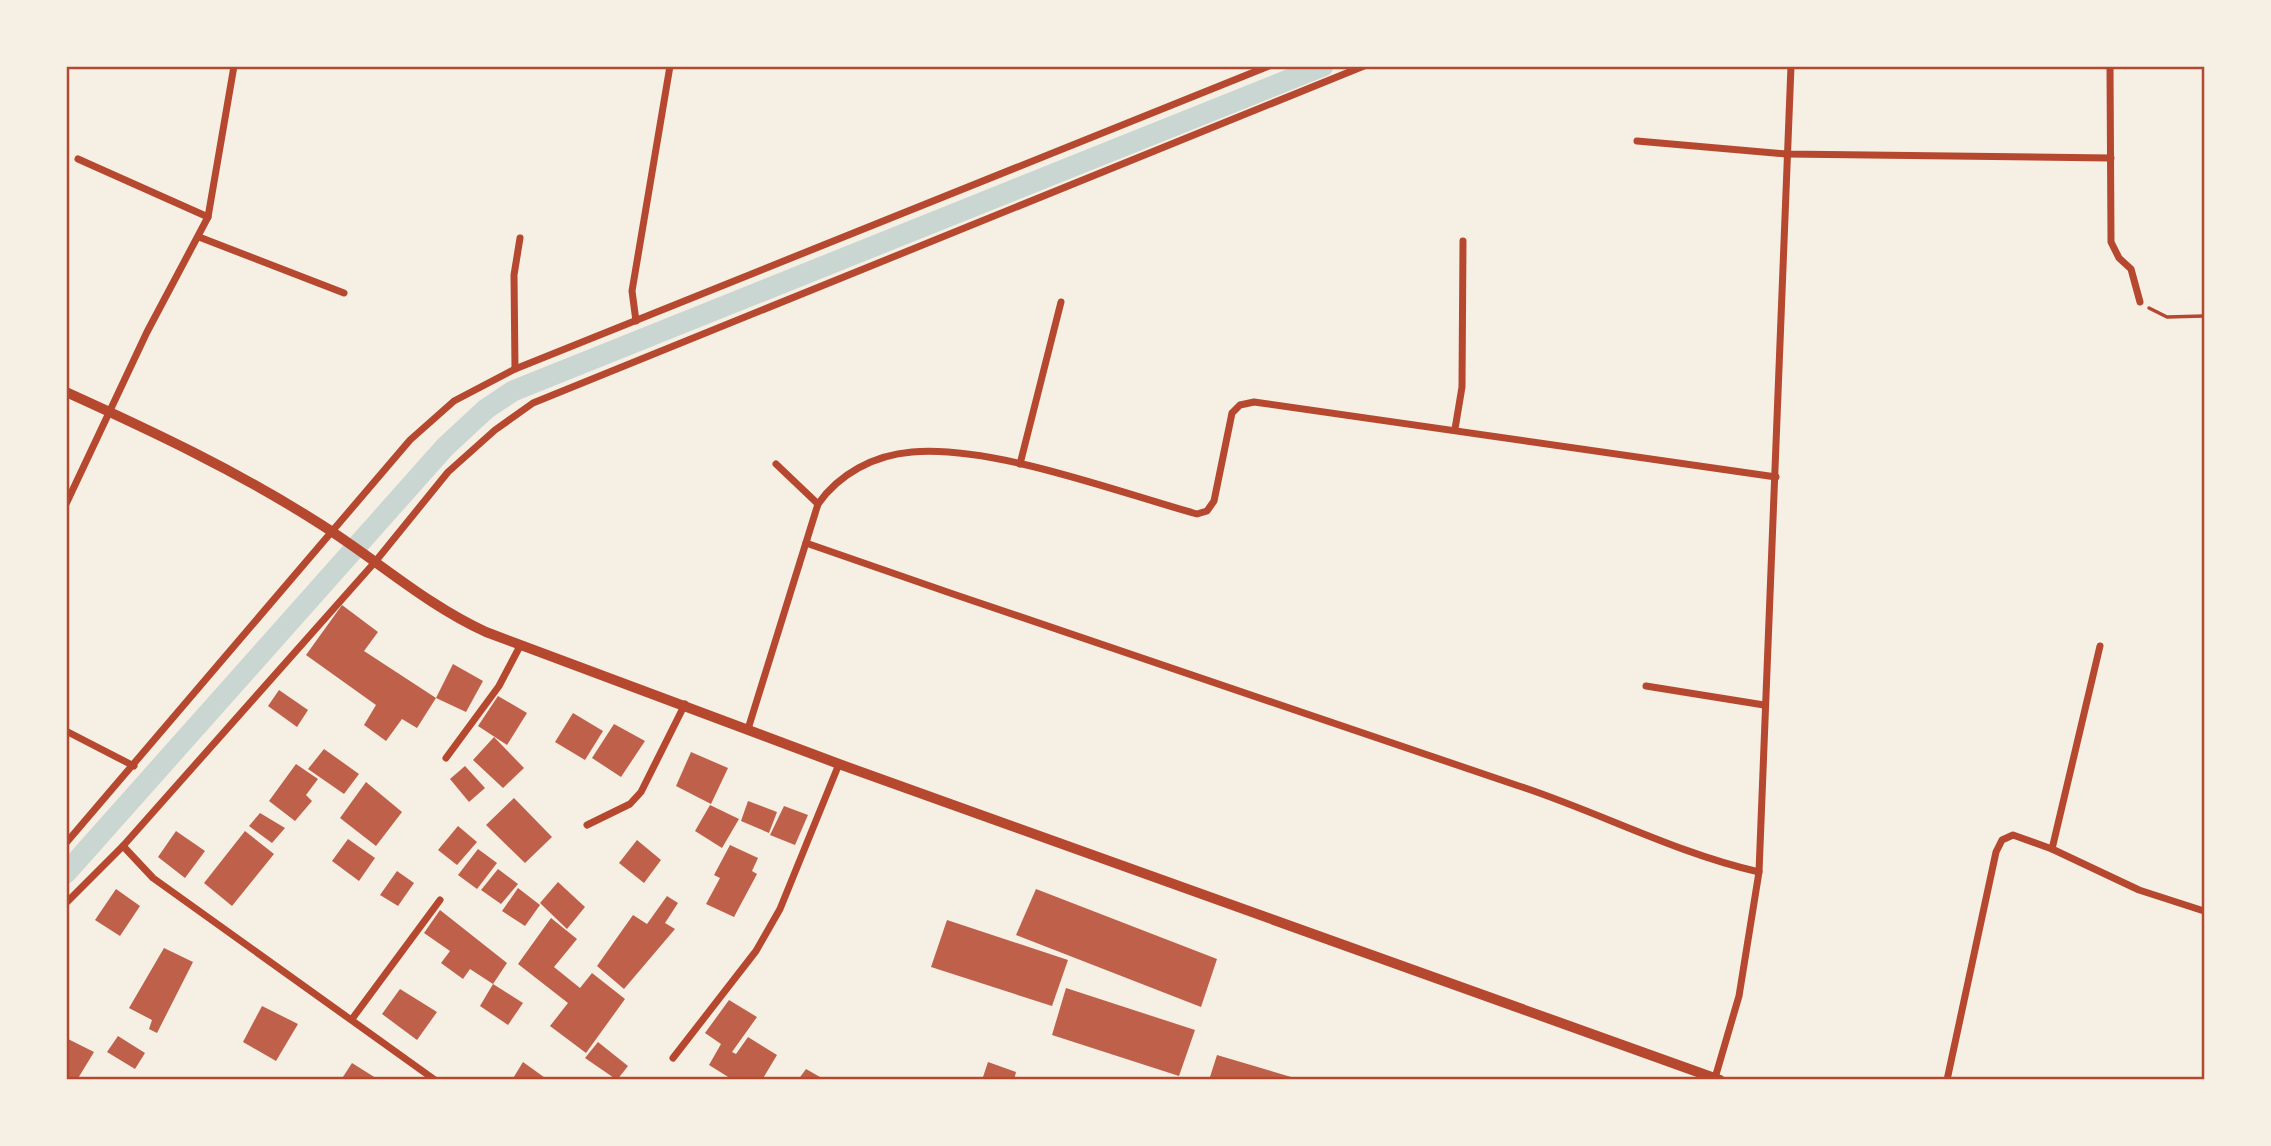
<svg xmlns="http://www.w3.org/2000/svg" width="2271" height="1146" font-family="Inter,sans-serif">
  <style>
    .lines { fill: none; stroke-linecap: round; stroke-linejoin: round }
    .canal { stroke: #c9d6d2; stroke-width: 21 }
    .building { fill: #bf614a }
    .path { stroke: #b5482f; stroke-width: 3.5 }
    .minor { stroke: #b5482f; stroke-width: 7 }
    .tertiary { stroke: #b5482f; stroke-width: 10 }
    .neatline { fill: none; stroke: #b5482f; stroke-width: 2.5 }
  </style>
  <rect width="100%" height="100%" fill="#f6efe4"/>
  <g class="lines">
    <path class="canal" d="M66 873 445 447 486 409 513 391 1323 66"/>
  </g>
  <g class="building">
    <path d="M342 605 378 632 364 651 436 698 417 728 402 719 386 741 364 725 376 705 306 655Z"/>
    <path d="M453 664 483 681 466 712 436 698Z"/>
    <path d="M279 690 308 710 297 727 268 706Z"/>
    <path d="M498 696 527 713 507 745 478 726Z"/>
    <path d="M573 713 603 731 585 760 555 742Z"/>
    <path d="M614 724 645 741 621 777 592 758Z"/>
    <path d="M494 737 524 768 503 788 473 760Z"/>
    <path d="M324 749 359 774 344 794 308 769Z"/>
    <path d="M691 752 728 768 711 804 676 786Z"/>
    <path d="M296 764 318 779 306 795 312 801 295 821 269 801Z"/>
    <path d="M465 766 485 788 469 802 450 779Z"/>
    <path d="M366 782 402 812 376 846 340 818Z"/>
    <path d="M514 798 552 837 525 863 486 825Z"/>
    <path d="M748 801 777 812 769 833 741 821Z"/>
    <path d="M710 805 739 819 722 848 695 831Z"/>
    <path d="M784 806 808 815 795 845 770 835Z"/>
    <path d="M260 813 285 828 272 843 249 826Z"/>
    <path d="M458 826 477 842 457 865 438 850Z"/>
    <path d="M176 831 205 851 185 878 158 857Z"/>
    <path d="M245 831 274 854 232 906 204 883Z"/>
    <path d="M348 839 375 858 359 881 332 861Z"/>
    <path d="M637 840 661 860 644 883 619 863Z"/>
    <path d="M730 845 758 858 752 871 757 874 734 917 706 904 720 878 714 875Z"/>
    <path d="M478 849 497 863 477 889 458 875Z"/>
    <path d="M498 869 518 884 501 904 481 890Z"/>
    <path d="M397 871 414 883 398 906 380 895Z"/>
    <path d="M558 882 585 907 567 929 540 903Z"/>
    <path d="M518 888 540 905 525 926 502 911Z"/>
    <path d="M116 889 140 906 120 936 95 920Z"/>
    <path d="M1036 889 1217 959 1201 1007 1016 935Z"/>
    <path d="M667 896 678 903 665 923 675 929 624 989 597 966 633 915 647 924Z"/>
    <path d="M440 910 507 963 493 984 470 969 463 979 441 963 450 951 424 933Z"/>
    <path d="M551 918 577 939 554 967 580 988 592 973 625 999 586 1053 550 1026 568 1003 518 964Z"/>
    <path d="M947 920 1068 960 1052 1006 931 967Z"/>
    <path d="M164 948 193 962 157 1033 149 1029 152 1020 129 1008Z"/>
    <path d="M493 984 523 1003 508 1025 480 1006Z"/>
    <path d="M1066 988 1195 1030 1179 1076 1052 1035Z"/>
    <path d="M400 989 437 1012 417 1040 382 1014Z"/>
    <path d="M729 1000 757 1017 732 1052 736 1054 748 1037 777 1055 762 1080H733L709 1065 721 1044 705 1033Z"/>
    <path d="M262 1006 298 1024 276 1061 243 1042Z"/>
    <path d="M118 1036 145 1053 135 1069 107 1052Z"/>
    <path d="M66 1038 94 1052 77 1080H66Z"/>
    <path d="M598 1042 628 1066 617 1080 585 1058Z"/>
    <path d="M1217 1055 1298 1079V1080H1209Z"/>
    <path d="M523 1062 548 1080H512Z"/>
    <path d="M988 1062 1016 1072 1014 1080H982Z"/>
    <path d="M352 1063 379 1080H341Z"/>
    <path d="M806 1069 820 1077 819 1080H798Z"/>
  </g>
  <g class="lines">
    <path class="path" d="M2149 308 2167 317 2204 316"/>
    <g class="minor">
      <path d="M2110 66 2111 242 2119 258 2131 269 2140 302"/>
      <path d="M1637 141 1786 154 2111 158"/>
      <path d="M78 159 208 217"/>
      <path d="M199 237 344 293"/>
      <path d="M636 321 632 291 670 66"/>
      <path d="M515 369 514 275 520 238"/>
      <path d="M1455 429 1462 387 1463 241"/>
      <path d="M776 464 818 504"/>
      <path d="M1020 464 1061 302"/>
      <path d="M66 504 147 332 208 217 234 66"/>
      <path d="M806 543C1042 625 1278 706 1516 785 1597 811 1675 853 1759 872"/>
      <path d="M1646 686 1764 705"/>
      <path d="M748 729 818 504C839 474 874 455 912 452 993 445 1117 492 1197 514L1207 511 1214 501 1232 413 1240 405 1254 402 1776 477"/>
      <path d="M66 731 134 766"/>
      <path d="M446 758 499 686 520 646"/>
      <path d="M587 825 630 804 641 792 685 704"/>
      <path d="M66 843 410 440 454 401 515 369 1269 66"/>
      <path d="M123 846 153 878 435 1080"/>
      <path d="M2052 849 2100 646"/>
      <path d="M66 903 123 846 375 562 448 472 495 430 533 403 1364 66"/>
      <path d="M352 1019 440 900"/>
      <path d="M673 1058 756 951 780 909 839 764"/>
      <path d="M1715 1078 1739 996 1759 872 1791 66"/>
      <path d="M1947 1080 1996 852 2002 840 2013 835 2052 849 2139 890 2204 911"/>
    </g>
    <path class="tertiary" d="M66 392C152 431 237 471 317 522 375 558 423 603 486 632L839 764 1720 1080"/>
  </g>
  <rect width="2271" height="1146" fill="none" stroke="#f6efe4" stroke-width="136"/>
  <rect x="68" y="68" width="2135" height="1010" class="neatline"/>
</svg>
